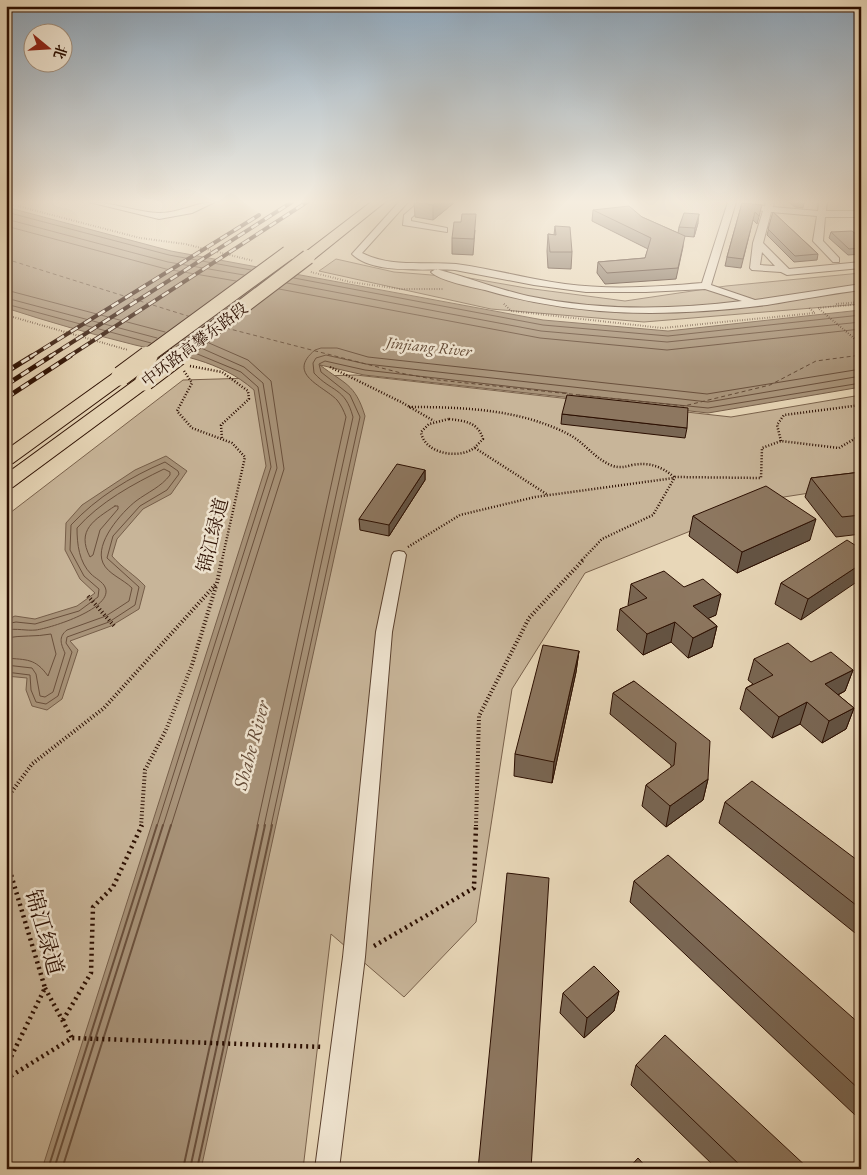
<svg xmlns="http://www.w3.org/2000/svg" width="867" height="1175" font-family="'EB Garamond','Noto Serif SC',serif">
  <style>
    .green { fill: #c8b599; stroke: #7a624c }
    .water { fill: #a89379; stroke: #765e49 }
    .lines { fill: none; stroke-linecap: round; stroke-linejoin: round }
    .shore-far1 { stroke: #6a503c; stroke-width: 1 }
    .shore { stroke: #6a503c; stroke-width: 2 }
    .ferry { stroke: #634a36; stroke-width: 1; stroke-dasharray: 4 3; stroke-linecap: butt }
    .minor-casing { stroke: #5a402e; stroke-width: 2 }
    .primary-casing { stroke: #2b0e00; stroke-width: 2 }
    .path-far3 { stroke: #2b0e00; stroke-width: 2; stroke-dasharray: 0.5 2; stroke-linecap: butt }
    .path-far2 { stroke: #2b0e00; stroke-width: 2.5; stroke-dasharray: 1 2; stroke-linecap: butt }
    .path-far1 { stroke: #2b0e00; stroke-width: 4; stroke-dasharray: 1 2.5; stroke-linecap: butt }
    .path { stroke: #2b0e00; stroke-width: 4.5; stroke-dasharray: 2 4; stroke-linecap: butt }
    .minor { fill: #f0e5d1; fill-rule: evenodd }
    .primary { fill: #e8d7b8; fill-rule: evenodd }
    .rail-far1-casing { stroke: #2b0e00; stroke-width: 4 }
    .rail-casing { stroke: #2b0e00; stroke-width: 5 }
    .rail-far1 { stroke: #f0e5d1; stroke-width: 2.5; stroke-dasharray: 8; stroke-linecap: butt }
    .rail { stroke: #f0e5d1; stroke-width: 3; stroke-dasharray: 9; stroke-linecap: butt }
    .primary-bridge-far1-casing { stroke: #2b0e00; stroke-width: 16; stroke-linecap: butt }
    .primary-bridge-casing { stroke: #2b0e00; stroke-width: 21; stroke-linecap: butt }
    .primary-bridge-far1 { stroke: #e8d7b8; stroke-width: 14 }
    .primary-bridge { stroke: #e8d7b8; stroke-width: 19 }
    .wall { fill: #796653; stroke: #2b0e00 }
    .shaded-wall { fill: #635343; stroke: #2b0e00 }
    .building { fill: #8d7760; stroke: #2b0e00 }
    .labels { text-anchor: middle; stroke-width: 5; stroke-linejoin: round; paint-order: stroke }
    .far-street-label { font-size: 16px; fill: #2b0e00; stroke: #f0e5d1 }
    .far-water-label { font-size: 16px; font-style: italic; fill: #634a36; stroke: #f0e5d1 }
    .street-label { font-size: 19px; fill: #2b0e00; stroke: #f0e5d1 }
    .water-label { font-size: 20px; font-style: italic; fill: #634a36; stroke: #f0e5d1 }
    .near-street-label { font-size: 22px; fill: #2b0e00; stroke: #f0e5d1 }
  </style>
  <rect width="100%" height="100%" fill="#e8d7b8"/>
  <filter id="stains"><feTurbulence type="fractalNoise" baseFrequency=".004" numOctaves="4"/><feColorMatrix values="0 0 0 0 .2 0 0 0 0 .09 0 0 0 0 .02 0 0 0 .5 -.17"/></filter>
  <radialGradient id="worn" r=".72"><stop offset=".6" stop-color="#630" stop-opacity="0"/><stop offset="1" stop-color="#630" stop-opacity=".3"/></radialGradient>
  <g class="green">
    <path d="M336 259 394 272 469 278 526 288 625 301 726 286 861 273V304L644 322 491 309 319 271Z"/>
    <path d="M356 375 731 417 861 395V485L771 499 585 573 512 689 476 922 404 997 331 934 303 1169H6V516L183 380Z"/>
  </g>
  <g class="water">
    <path d="M6 207 171 251 543 320 668 331 861 310V387L708 413 364 375 320 365C344 384 355 383 365 416L201 1169H42L266 466 254 390C220 360 178 355 135 345 91 334 49 322 6 308Z"/>
    <path d="M166 456 187 471 171 494 143 509 117 539 112 556C122 568 135 575 145 586L139 609 111 626 70 641 78 650 62 699 47 710 32 706 26 690 27 678 6 676V620L15 616 35 619 77 606 95 593 80 579 65 550 66 523 82 505 135 470Z"/>
  </g>
  <g class="lines">
    <g class="shore-far1">
      <path d="M6 212 169 255 251 270"/>
      <path d="M6 219 168 262 244 275"/>
      <path d="M6 226 166 269 236 281"/>
      <path d="M294 278 543 325 668 336 861 315"/>
      <path d="M287 283 541 331 667 342 861 322"/>
      <path d="M279 289 540 338 667 350 861 329"/>
      <path d="M6 290 165 332"/>
      <path d="M6 298 157 338"/>
      <path d="M6 304 151 343"/>
      <path d="M579 395 708 408 861 383"/>
      <path d="M115 506H118V509L100 530 93 555 90 557C76 530 94 520 115 506Z"/>
      <path d="M6 624 16 622 35 624 79 611 98 597 99 589 84 576 70 550 71 525C97 497 130 477 165 462L178 471 179 474 167 490 140 506 113 536 107 558 139 587 135 605 109 622 67 637 66 643 72 652 58 696 46 704 36 702 31 690 30 675 6 672"/>
      <path d="M6 630C17 628 26 631 36 630 51 628 115 608 105 587 103 582 95 578 91 574 79 562 77 544 77 528 100 502 133 484 164 469L170 472V475C161 487 148 492 136 501 122 512 94 543 103 563 108 574 123 579 132 588L129 601 106 616 67 630C58 637 61 644 65 653L53 692 45 697 40 696 36 674 32 668 6 665"/>
      <path d="M6 638C21 635 36 637 51 634L56 654 48 676C35 658 27 660 6 658"/>
      <path d="M157 826 271 467 258 387 241 372 195 353"/>
      <path d="M163 826 277 468 263 383 244 367 201 348"/>
      <path d="M171 826 284 469 271 381 248 360 209 343"/>
      <path d="M257 826 346 417C344 411 341 405 337 400 322 385 286 374 315 350L321 348H337L368 357 707 394 861 369"/>
      <path d="M264 826 353 417C345 387 331 392 314 373L313 363 316 358 326 355 366 364 708 402 861 376"/>
      <path d="M271 826 360 417 350 395 321 372 319 364 325 361 365 370 567 393"/>
    </g>
    <g class="shore">
      <path d="M48 1169 157 825"/>
      <path d="M54 1169 163 825"/>
      <path d="M62 1169 171 825"/>
      <path d="M183 1169 258 825"/>
      <path d="M190 1169 265 825"/>
      <path d="M197 1169 272 825"/>
    </g>
    <g class="ferry">
      <path d="M6 259 191 317"/>
      <path d="M226 328 405 374 438 380 684 406 770 385 816 361 861 355"/>
    </g>
    <defs>
      <g id="minor">
        <path d="M89 202C113 202 135 212 158 213 178 214 196 202 215 202L192 213 159 219Z"/>
        <path d="M399 202H408L362 253C391 268 425 261 456 264 493 269 528 279 565 284 610 290 656 287 702 283L728 202H736L711 285 755 300 861 284V290C829 294 798 300 767 305 671 317 578 318 485 290 471 287 440 281 431 272L436 269C467 277 497 289 528 296 599 311 671 310 742 301L705 289 646 292H586L534 285 455 270C427 268 373 275 352 254Z"/>
        <path d="M419 202H428L411 218V221L447 228V232L403 225 404 215Z"/>
        <path d="M766 202H774L773 207 818 211 819 202H827L826 211H861V217H825L823 241 839 258V262H833L813 241 817 216 771 212 763 243 789 269 861 262V268L787 275 781 272 752 270 750 268 753 243 763 211 754 208 758 205 765 206ZM762 252 775 266 760 265Z"/>
        <path d="M399 551 404 552 406 555 392 632 365 957 339 1169H315L343 957 376 632 392 555 394 552Z"/>
      </g>
      <g id="primary">
        <path d="M371 202H385L313 260H303L301 257 303 254Z"/>
        <path d="M121 371 127 372 130 376 127 380 13 463 6 465V450L115 372Z"/>
        <path d="M145 376 151 377 154 381 151 385 13 487 6 489V474L139 377Z"/>
      </g>
    </defs>
    <use href="#minor" class="minor-casing"/>
    <use href="#primary" class="primary-casing"/>
    <g class="path-far3">
      <path d="M6 203 140 238 185 244 254 261"/>
      <path d="M311 272 350 282 400 289H443"/>
      <path d="M504 304 511 311 662 328 815 313 808 307"/>
      <path d="M836 304 861 302"/>
      <path d="M861 304 818 308 861 344"/>
      <path d="M6 315 128 350"/>
    </g>
    <g class="path-far2">
      <path d="M190 366 222 372 248 391 249 399 221 425 222 439"/>
      <path d="M330 367 401 402 434 421"/>
      <path d="M184 371 192 383 177 411 192 428 232 443 245 457 222 560"/>
      <path d="M409 407C462 407 518 409 566 433 584 441 594 459 613 466 620 468 625 467 632 465 649 462 661 466 674 477"/>
      <path d="M449 419C465 421 478 422 483 439 479 443 475 448 471 450 454 459 424 452 421 432L429 424Z"/>
      <path d="M781 441 777 425 784 415 861 405"/>
      <path d="M475 448 548 495"/>
      <path d="M408 547 460 515 535 497 674 478"/>
      <path d="M582 560 602 539 653 515 675 477 761 478 762 448 781 441 839 448 861 435"/>
    </g>
    <g class="path-far1">
      <path d="M88 596 115 627"/>
      <path d="M8 826 10 794 32 764 104 708 217 583 222 559"/>
      <path d="M141 826 145 770 166 730 192 665 216 586"/>
      <path d="M476 826 479 716 529 618 584 559"/>
    </g>
    <g class="path">
      <path d="M6 854 8 825"/>
      <path d="M6 858 45 988 6 1067"/>
      <path d="M374 946 474 888 476 825"/>
      <path d="M45 988 72 1038"/>
      <path d="M63 1020 91 973 93 907 113 887 142 825"/>
      <path d="M6 1079 72 1038 324 1047"/>
    </g>
    <use href="#minor" class="minor"/>
    <use href="#primary" class="primary"/>
    <defs>
      <g id="rail-far1">
        <path d="M30 357 259 215"/>
        <path d="M49 357 292 202"/>
        <path d="M68 357 307 202"/>
      </g>
      <g id="rail">
        <path d="M6 372 32 356"/>
        <path d="M6 385 51 356"/>
        <path d="M6 398 70 356"/>
      </g>
    </defs>
    <use href="#rail-far1" class="rail-far1-casing"/>
    <use href="#rail" class="rail-casing"/>
    <use href="#rail-far1" class="rail-far1"/>
    <use href="#rail" class="rail"/>
    <defs>
      <g id="primary-bridge-far1">
        <path d="M146 357 288 253"/>
        <path d="M176 357 308 257"/>
      </g>
      <g id="primary-bridge">
        <path d="M121 376 148 356"/>
        <path d="M145 381 178 356"/>
      </g>
    </defs>
    <use href="#primary-bridge-far1" class="primary-bridge-far1-casing"/>
    <use href="#primary-bridge" class="primary-bridge-casing"/>
    <use href="#primary-bridge-far1" class="primary-bridge-far1"/>
    <use href="#primary-bridge" class="primary-bridge"/>
  </g>
  <g class="wall">
    <path d="M414 202H455L433 220 415 217Z"/>
    <path d="M789 202H804L803 208 795 207Z"/>
    <path d="M742 203 760 213 757 224 753 220 741 268 725 266 727 257Z"/>
    <path d="M593 210 642 217 678 233 679 227 698 223 694 237 683 236V247L676 279 605 284 597 273 598 262 645 258 648 249 592 221Z"/>
    <path d="M773 212 818 254 817 260 794 262 767 235Z"/>
    <path d="M555 226 572 252 571 269 548 268 547 251 548 234 554 235Z"/>
    <path d="M475 230 473 255 452 254V238Z"/>
    <path d="M831 232 861 238V254L848 255 829 238Z"/>
    <path d="M562 414 687 428 685 438 561 424Z"/>
    <path d="M425 470V480L389 536 360 530 359 519Z"/>
    <path d="M861 472V534L836 537 805 497 811 478Z"/>
    <path d="M693 516 810 540 737 573 689 536Z"/>
    <path d="M861 549 801 620 775 604 781 583Z"/>
    <path d="M631 584 716 615 708 618 717 626 712 647 688 658 671 642 643 655 617 630 620 609 629 606 628 605Z"/>
    <path d="M861 634V650L856 647Z"/>
    <path d="M579 651 576 672 552 783 514 776 515 754Z"/>
    <path d="M754 659 811 662 853 670 845 691 838 695 854 708 846 729 822 743 800 724 772 738 740 709 746 688 753 684 748 680Z"/>
    <path d="M634 681 708 779 703 800 666 827 642 806 646 785 671 768V765L610 714 613 693Z"/>
    <path d="M725 802 861 863V941L860 937 719 823Z"/>
    <path d="M634 881 861 1025V1109L855 1115 630 902Z"/>
    <path d="M619 991 614 1011 584 1038 560 1013 563 993Z"/>
    <path d="M636 1065 809 1169H717L631 1085Z"/>
  </g>
  <g class="shaded-wall">
    <path d="M436 202H455L433 220V205Z"/>
    <path d="M699 214 698 223 694 237 695 228Z"/>
    <path d="M425 470V480L389 536V525Z"/>
    <path d="M816 519 810 540 737 573 742 552Z"/>
    <path d="M861 564V579L801 620 808 599Z"/>
    <path d="M721 594 716 615 689 627 693 606Z"/>
    <path d="M675 622 671 642 643 655 647 634Z"/>
    <path d="M717 626 712 647 688 658 693 638Z"/>
    <path d="M579 651 576 672 552 783 554 762Z"/>
    <path d="M853 670 845 691 818 705 825 684Z"/>
    <path d="M807 702 800 724 772 738 779 717Z"/>
    <path d="M854 708 846 729 822 743 829 721Z"/>
    <path d="M708 779 703 800 666 827 670 806Z"/>
    <path d="M619 991 614 1011 584 1038 587 1018Z"/>
    <path d="M861 1105V1109L855 1115Z"/>
  </g>
  <g class="building">
    <path d="M415 202H436L433 205Z"/>
    <path d="M742 203 762 205 759 216 755 212 743 259 727 257Z"/>
    <path d="M629 206 642 217 685 236 678 268 607 273 598 262 645 258 651 238 593 210Z"/>
    <path d="M773 212 818 254 795 256 768 229Z"/>
    <path d="M684 213 699 214 695 228 679 227Z"/>
    <path d="M462 214H476L474 239 452 238 454 222H461Z"/>
    <path d="M555 226 570 227 572 252H550L548 234 556 235Z"/>
    <path d="M852 231 861 238V248L849 249 831 232Z"/>
    <path d="M567 395 688 408 687 428 562 414Z"/>
    <path d="M397 464 425 470 389 525 359 519Z"/>
    <path d="M861 472V515L842 517 811 478Z"/>
    <path d="M766 486 816 519 742 552 693 516Z"/>
    <path d="M847 540 861 549V564L808 599 781 583Z"/>
    <path d="M664 571 684 587 703 579 721 594 693 606 717 626 693 638 675 622 647 634 620 609 647 598 631 584Z"/>
    <path d="M788 643 811 662 831 652 853 670 825 684 854 708 829 721 807 702 779 717 746 688 773 675 754 659Z"/>
    <path d="M543 645 579 651 554 762 515 754Z"/>
    <path d="M634 681 710 741 708 779 670 806 646 785 674 765 676 743 613 693Z"/>
    <path d="M752 781 861 863V909L725 802Z"/>
    <path d="M668 855 861 1025V1091L634 881Z"/>
    <path d="M507 873 549 878 531 1169H478Z"/>
    <path d="M594 966 619 991 587 1018 563 993Z"/>
    <path d="M665 1035 809 1169H744L636 1065Z"/>
    <path d="M638 1158 648 1169H628Z"/>
  </g>
  <linearGradient id="sky" x2="0" y2="1"><stop stop-color="#8ea7bc"/><stop offset="0.55" stop-color="#f5eddf"/><stop offset="1" stop-color="#f5eddf" stop-opacity="0"/></linearGradient>
  <rect width="867" height="367" fill="url(#sky)"/>
  <g class="labels">
    <g class="far-street-label">
      <text transform="translate(194 344) rotate(-37)" y="6">中环路高攀东路段</text>
    </g>
    <g class="far-water-label">
      <text transform="translate(429 346) rotate(6)" y="6">Jinjiang River</text>
    </g>
    <g class="street-label">
      <text transform="translate(212 535) rotate(-76)" y="7">锦江绿道</text>
    </g>
    <g class="water-label">
      <text transform="translate(251 745) rotate(-75)" y="7">Shahe River</text>
    </g>
    <g class="near-street-label">
      <text transform="translate(45 932) rotate(74)" y="8">锦江绿道</text>
    </g>
  </g>
  <rect width="867" height="1175" fill="none" stroke="#e8d7b8" stroke-width="25"/>
  <rect x="8" y="8" width="852" height="1160" fill="none" stroke="#2b0e00" stroke-width="2.5"/>
  <rect x="12" y="12" width="842" height="1150" fill="none" stroke="#2b0e00"/>
  <g transform="translate(48 48) rotate(108)"><circle r="24" fill="#f0e5d1" stroke="#a18f7d"/>
  <path d="M0-4L9 19L0 12L-9 19Z" fill="#8f2418"/>
  <text y="-8" font-size="14" font-weight="bold" text-anchor="middle" fill="#2b0e00">北</text>
  </g>
  <rect width="100%" height="100%" filter="url(#stains)"/>
  <rect width="100%" height="100%" fill="url(#worn)"/>
</svg>
